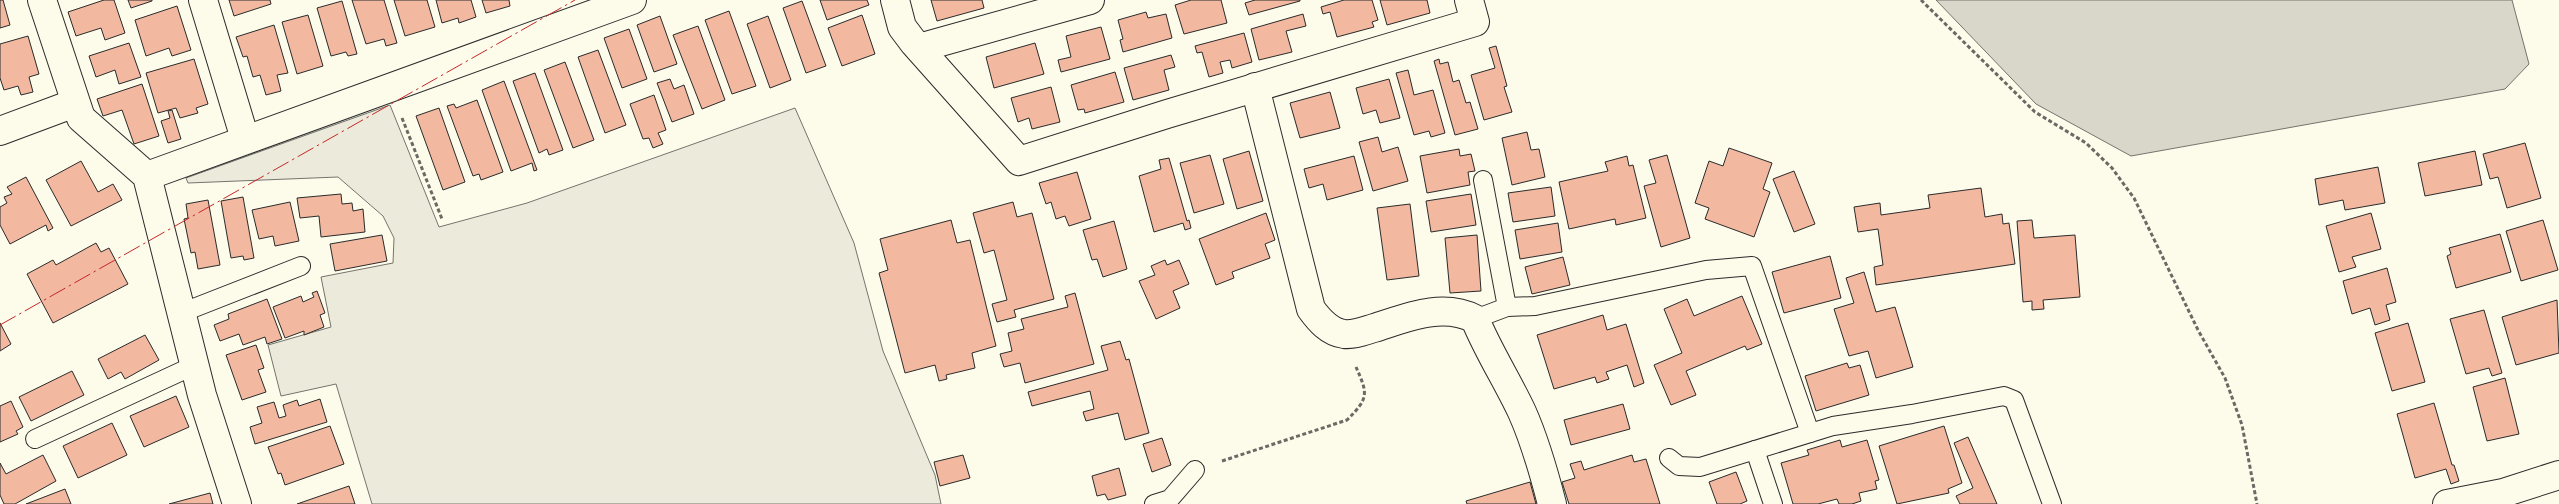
<svg xmlns="http://www.w3.org/2000/svg" width="2559" height="504" font-family="Arial,sans-serif">
  <style>
    .green { fill: #ecebdb; stroke: #74746e }
    .water { fill: #d8d7c9; stroke: #74746e }
    .building { fill: #f2b8a0; stroke: #2b2b2b }
    .lines { fill: none; stroke-linecap: round; stroke-linejoin: round }
    .service-casing { stroke: #2b2b2b; stroke-width: 20 }
    .minor-casing { stroke: #2b2b2b; stroke-width: 30 }
    .path { stroke: #6a6964; stroke-width: 3; stroke-dasharray: 4 2.5; stroke-linecap: butt }
    .service { stroke: #fdfbea; stroke-width: 18 }
    .minor { stroke: #fdfbea; stroke-width: 28 }
    .power { stroke: #c62828; stroke-width: 1; stroke-dasharray: 18 4 2.5 4; stroke-linecap: butt }
  </style>
  <rect width="100%" height="100%" fill="#fdfbea"/>
  <path class="green" d="M390 105 439 227 527 203 795 108 854 243 883 351 935 475 941 504H372L336 384 281 396 268 345 331 327 321 277 393 263 394 238 383 216 338 177 188 183 186 178Z"/>
  <path class="water" d="M1936 0H2512L2529 64 2505 89 2131 156 2036 104Z"/>
  <g class="building">
    <path d="M0 0H3L10 25 0 28Z"/>
    <path d="M104 0H114L125 33 105 40 101 28 76 36 68 12Z"/>
    <path d="M128 0H152V1L131 8Z"/>
    <path d="M229 0H270L271 4 234 16Z"/>
    <path d="M352 0H384L397 43 386 46 384 39 366 44Z"/>
    <path d="M394 0H427L435 27 405 36Z"/>
    <path d="M436 0H471L476 17 459 23 458 18 442 23Z"/>
    <path d="M482 0H509L510 6 486 13Z"/>
    <path d="M820 0H867L869 5 827 20Z"/>
    <path d="M931 0H982L984 8 937 21Z"/>
    <path d="M1191 0H1221L1227 23 1184 34 1175 5Z"/>
    <path d="M1255 0H1300V1L1249 15 1245 3Z"/>
    <path d="M1344 0H1372L1378 20 1372 22 1374 27 1337 37 1330 12 1323 14 1321 7Z"/>
    <path d="M1380 0H1427L1430 13 1387 25Z"/>
    <path d="M342 1 357 54 348 56 346 52 331 56 317 8Z"/>
    <path d="M802 1 826 66 806 73 783 8Z"/>
    <path d="M177 6 191 50 172 56 169 48 146 56 135 20Z"/>
    <path d="M729 11 756 86 732 94 705 20Z"/>
    <path d="M1146 12 1148 18 1166 14 1172 38 1123 52 1120 40 1123 39 1118 20Z"/>
    <path d="M1303 14 1306 26 1286 31 1292 52 1259 60 1251 29Z"/>
    <path d="M308 15 323 66 297 74 282 22Z"/>
    <path d="M862 15 875 54 842 66 828 28Z"/>
    <path d="M660 16 677 64 654 72 637 25Z"/>
    <path d="M768 16 791 80 770 88 747 24Z"/>
    <path d="M274 25 288 73 277 75 281 91 266 95 260 75 253 77 247 56 243 57 236 37Z"/>
    <path d="M698 26 725 100 702 109 673 35Z"/>
    <path d="M1101 27 1110 59 1061 72 1058 60 1071 57 1066 36Z"/>
    <path d="M629 29 647 79 622 88 604 38Z"/>
    <path d="M1244 33 1252 62 1232 68 1230 60 1220 62 1223 73 1209 77 1202 52 1197 53 1195 46Z"/>
    <path d="M28 36 39 74 29 77 33 92 21 95 18 86 4 90 0 78V44Z"/>
    <path d="M129 43 141 77 119 84 115 70 96 77 89 56Z"/>
    <path d="M1035 43 1044 74 994 88 986 57Z"/>
    <path d="M1496 46 1507 86 1504 87 1512 112 1484 120 1471 75 1495 68 1489 48Z"/>
    <path d="M598 50 626 125 605 133 578 57Z"/>
    <path d="M1171 55 1175 67 1164 70 1169 90 1133 100 1124 68Z"/>
    <path d="M194 59 208 104 196 108 198 113 180 118 176 108 158 113 146 73Z"/>
    <path d="M1439 59 1440 64 1448 62 1453 82 1459 80 1466 103 1470 102 1478 129 1455 135 1434 61Z"/>
    <path d="M565 62 594 140 573 148 544 70Z"/>
    <path d="M1408 70 1414 95 1433 90 1445 133 1431 137 1429 131 1414 135 1396 73Z"/>
    <path d="M1115 72 1124 102 1085 113 1084 109 1078 110 1071 85Z"/>
    <path d="M535 73 563 150 549 155 547 149 539 153 513 81Z"/>
    <path d="M670 79 674 89 684 85 694 114 672 122 657 83Z"/>
    <path d="M1389 79 1400 118 1380 123 1376 110 1363 114 1356 88Z"/>
    <path d="M504 81 537 170 534 171 532 163 511 171 482 90Z"/>
    <path d="M142 84 159 136 134 144 122 110 103 116 97 99Z"/>
    <path d="M1051 87 1060 122 1032 129 1029 118 1018 122 1011 98Z"/>
    <path d="M1330 92 1340 128 1300 138 1290 103Z"/>
    <path d="M654 95 666 130 658 133 663 144 653 148 649 138 643 139 630 104Z"/>
    <path d="M477 100 503 172 481 180 479 174 473 176 447 106 454 104 456 108Z"/>
    <path d="M439 108 465 182 443 190 416 116Z"/>
    <path d="M172 110 181 139 168 143 161 121 170 118 168 111Z"/>
    <path d="M1527 132 1531 150 1539 149 1545 177 1512 185 1502 138Z"/>
    <path d="M1378 137 1382 152 1398 147 1408 181 1373 191 1359 142Z"/>
    <path d="M2525 143 2541 198 2507 208 2498 177 2490 179 2483 154Z"/>
    <path d="M1729 148 1772 163 1763 189 1770 192 1754 237 1705 219 1709 208 1695 203 1709 161 1723 166Z"/>
    <path d="M1459 149 1460 156 1471 154 1475 171 1468 172 1470 185 1427 193 1420 156Z"/>
    <path d="M1249 151 1263 201 1237 209 1223 159Z"/>
    <path d="M2475 151 2482 185 2425 196 2418 163Z"/>
    <path d="M1210 155 1224 204 1194 213 1180 163Z"/>
    <path d="M1667 155 1690 238 1661 247 1644 186 1656 183 1649 160Z"/>
    <path d="M1354 156 1363 190 1327 200 1323 184 1309 188 1304 169Z"/>
    <path d="M1627 156 1629 166 1633 165 1646 218 1616 225 1615 219 1569 229 1559 182 1608 171 1605 162Z"/>
    <path d="M1169 158 1187 221 1189 220 1191 228 1185 230 1183 223 1154 232 1139 176 1161 169 1159 160Z"/>
    <path d="M81 161 98 192 113 184 122 200 71 226 46 180Z"/>
    <path d="M2378 167 2385 203 2345 210 2343 200 2319 205 2315 179Z"/>
    <path d="M1794 171 1815 224 1794 232 1773 179Z"/>
    <path d="M1077 172 1091 219 1069 226 1065 216 1056 219 1051 202 1046 204 1039 183Z"/>
    <path d="M26 177 53 228 48 231 46 225 10 244 0 225V207L7 203 4 197 12 194 7 187Z"/>
    <path d="M1551 187 1555 216 1513 222 1508 193Z"/>
    <path d="M1981 188 1985 217 2002 214 2003 224 2009 223 2015 264 1876 285 1874 267 1883 265 1878 229 1858 232 1854 207 1880 203 1881 215 1930 208 1928 195Z"/>
    <path d="M341 194 342 204 352 203 353 211 363 209 365 232 321 237 319 216 300 218 297 198Z"/>
    <path d="M1471 194 1476 225 1431 232 1426 201Z"/>
    <path d="M243 197 254 258 244 260 243 256 231 258 221 201Z"/>
    <path d="M208 200 220 265 198 269 195 252 191 253 184 219 188 218 186 204Z"/>
    <path d="M290 202 299 241 275 246 273 236 259 239 252 210Z"/>
    <path d="M1013 202 1017 217 1032 213 1054 299 1014 310 1016 317 997 322 992 304 1007 300 994 250 984 253 973 213Z"/>
    <path d="M1410 204 1419 276 1387 280 1377 208Z"/>
    <path d="M1266 213 1275 240 1265 244 1270 258 1232 272 1234 278 1216 285 1199 239Z"/>
    <path d="M2371 213 2381 249 2352 257 2356 267 2339 272 2326 226Z"/>
    <path d="M951 220 957 243 970 240 996 346 972 353 975 368 946 375 947 379 939 381 935 365 905 373 879 273 888 270 880 239Z"/>
    <path d="M2032 220 2034 238 2075 235 2080 297 2043 300 2044 309 2032 310V301L2023 302 2017 221Z"/>
    <path d="M2543 220 2558 270 2521 281 2506 231Z"/>
    <path d="M1114 221 1127 269 1103 277 1097 259 1092 260 1083 230Z"/>
    <path d="M1558 223 1562 252 1520 259 1515 230Z"/>
    <path d="M2500 234 2511 272 2456 288 2447 256 2451 254 2449 248Z"/>
    <path d="M382 235 387 261 335 271 330 244Z"/>
    <path d="M1477 235 1481 291 1450 293 1445 238Z"/>
    <path d="M96 243 101 252 109 248 128 284 53 323 27 274 53 260 56 265Z"/>
    <path d="M1830 256 1841 298 1784 313 1772 272Z"/>
    <path d="M1563 257 1570 285 1532 294 1525 267Z"/>
    <path d="M1165 260 1167 265 1179 260 1189 284 1173 291 1180 308 1156 319 1139 281 1155 275 1151 266Z"/>
    <path d="M2387 268 2396 302 2386 305 2390 320 2375 325 2370 308 2352 314 2343 281Z"/>
    <path d="M1864 272 1876 312 1895 307 1913 367 1876 378 1868 351 1849 356 1834 309 1854 303 1846 278Z"/>
    <path d="M317 291 325 313 320 315 324 327 304 335V331L285 338 273 307 301 296 303 302 314 297 312 293Z"/>
    <path d="M1075 293 1094 364 1025 383 1020 363 1004 367 1000 354 1012 351 1008 333 1024 329 1021 319 1068 307 1065 296Z"/>
    <path d="M1742 296 1762 344 1747 350 1745 346 1686 371 1696 395 1671 405 1654 365 1682 353 1664 309 1687 299 1694 316Z"/>
    <path d="M267 299 282 339 267 344 265 337 243 345 239 334 220 341 214 325 229 319 228 314Z"/>
    <path d="M2557 300 2559 353 2516 365 2502 317Z"/>
    <path d="M2484 310 2502 373 2492 376 2489 368 2466 374 2450 319Z"/>
    <path d="M1603 315 1607 330 1626 324 1644 383 1634 387 1627 365 1606 372 1609 379 1597 383 1595 377 1554 389 1537 335Z"/>
    <path d="M0 323 11 344 0 351Z"/>
    <path d="M2408 323 2425 382 2392 391 2375 333Z"/>
    <path d="M145 335 159 360 125 379 121 372 108 379 98 359Z"/>
    <path d="M1120 341 1126 360 1129 359 1149 433 1125 440 1118 413 1086 421 1083 412 1094 409 1090 391 1032 406 1028 392 1108 370 1101 346Z"/>
    <path d="M256 345 264 368 258 370 266 392 242 400 226 355Z"/>
    <path d="M1847 363 1849 368 1860 365 1869 395 1816 411 1805 376Z"/>
    <path d="M72 371 84 395 31 421 19 397Z"/>
    <path d="M2505 378 2519 434 2487 441 2473 387Z"/>
    <path d="M176 396 189 427 144 447 130 416Z"/>
    <path d="M320 399 327 422 255 444 250 427 262 423 257 407 274 402 279 418 286 416 283 405 297 400 299 406Z"/>
    <path d="M11 401 23 427 16 431 18 434 0 442V406Z"/>
    <path d="M2434 403 2452 465H2454L2459 481 2451 484 2446 469 2415 478 2397 414Z"/>
    <path d="M1623 404 1630 429 1571 445 1564 420Z"/>
    <path d="M112 423 127 455 78 478 63 446Z"/>
    <path d="M330 426 344 464 285 485 281 473 278 474 268 447Z"/>
    <path d="M1944 426 1962 483 1948 489 1949 493 1897 504 1879 446Z"/>
    <path d="M1968 437 1997 504H1960L1956 496 1973 488 1954 443Z"/>
    <path d="M1162 438 1171 465 1152 472 1143 444Z"/>
    <path d="M1840 440 1842 447 1867 440 1879 480 1875 481 1877 489 1859 493 1861 501 1852 504H1839L1837 499 1818 504H1793L1781 463 1809 455 1807 450Z"/>
    <path d="M43 455 56 481 15 504H4L0 495V463L6 474Z"/>
    <path d="M963 455 970 478 940 486 934 462Z"/>
    <path d="M1632 455 1634 462 1646 459 1660 504H1569L1562 482 1575 478 1570 464 1581 461 1584 470Z"/>
    <path d="M1119 468 1126 495 1108 500 1105 494 1097 496 1092 476Z"/>
    <path d="M1736 472 1747 501 1740 504H1717L1709 482Z"/>
    <path d="M1530 482 1536 504H1467L1466 501Z"/>
    <path d="M349 486 355 504H297Z"/>
    <path d="M65 489 71 504H26Z"/>
    <path d="M210 493 213 504H169Z"/>
  </g>
  <g class="lines">
    <defs>
      <g id="service">
        <path d="M1507 307 1535 306 1706 270 1752 266 1810 433"/>
        <path d="M181 313 301 266"/>
        <path d="M1475 319 1507 307 1483 180"/>
        <path d="M35 439 195 365"/>
        <path d="M1755 450 1773 504"/>
        <path d="M1669 458 1679 466 1700 467 1833 426 1912 414 2004 396 2014 400 2052 504"/>
        <path d="M1154 504 1170 499 1195 470"/>
      </g>
      <g id="minor">
        <path d="M42 0 81 118 147 176 202 395 237 504"/>
        <path d="M203 0 245 139"/>
        <path d="M895 0 902 27 914 43 1019 161 1167 114 1475 22 1469 0"/>
        <path d="M919 48 1090 0"/>
        <path d="M1255 87 1311 309C1319 320 1329 332 1344 334 1354 335 1364 331 1374 328 1406 318 1442 302 1475 319 1488 351 1507 380 1522 412 1535 441 1544 473 1552 504"/>
        <path d="M0 131 75 103"/>
        <path d="M147 176 632 0"/>
        <path d="M2447 504 2503 493 2559 475"/>
      </g>
    </defs>
    <use href="#service" class="service-casing"/>
    <use href="#minor" class="minor-casing"/>
    <g class="path">
      <path d="M1921 0 2035 112 2086 143 2112 168 2134 198 2198 330 2225 378 2242 425 2257 504"/>
      <path d="M402 118 442 219"/>
      <path d="M1222 461 1347 420C1369 398 1368 394 1356 367"/>
    </g>
    <use href="#service" class="service"/>
    <use href="#minor" class="minor"/>
    <path class="power" d="M0 325 575 0"/>
  </g>
</svg>
